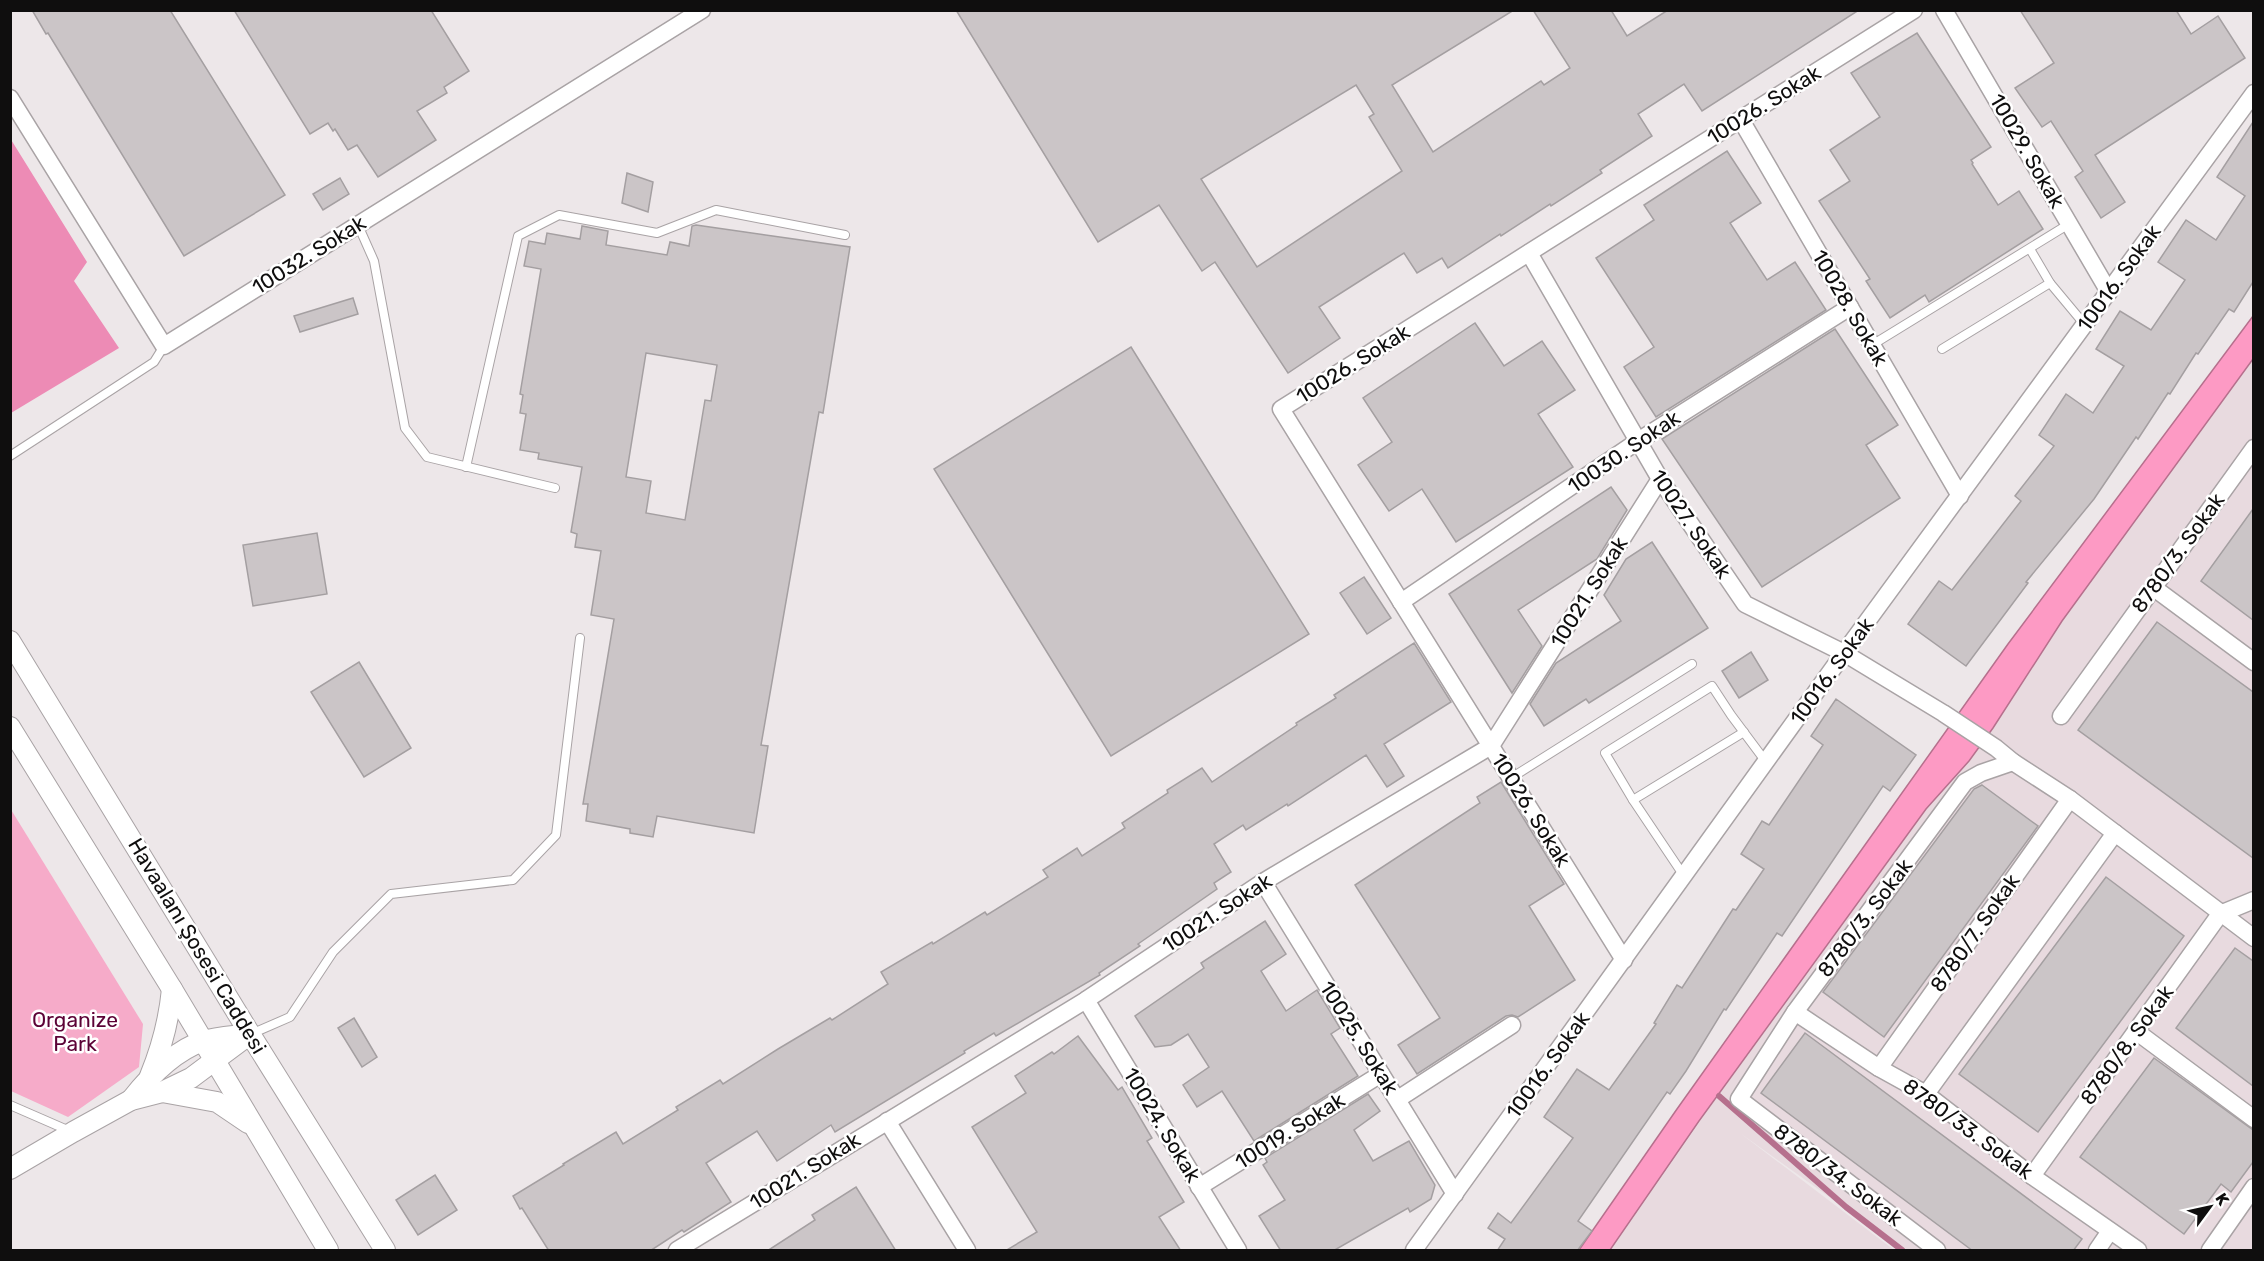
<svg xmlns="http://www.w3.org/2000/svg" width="2264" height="1261" font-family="Rubik,sans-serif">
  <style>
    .built { fill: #e8dadf }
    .green { fill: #f6abc9 }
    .forest { fill: #ed8bb5 }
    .water { fill: #fd9ac4; stroke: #b6708d; stroke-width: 1.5 }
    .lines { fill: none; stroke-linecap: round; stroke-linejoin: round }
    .stream { stroke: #b6708d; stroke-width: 6 }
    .building { fill: #cbc5c7; stroke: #a49fa1; stroke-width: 1.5; fill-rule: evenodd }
    .service-casing { stroke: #a9a3a5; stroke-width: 10 }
    .minor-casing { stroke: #a9a3a5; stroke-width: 19 }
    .tertiary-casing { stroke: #a9a3a5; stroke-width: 22 }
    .service { stroke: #fff; stroke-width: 8 }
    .minor { stroke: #fff; stroke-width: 16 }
    .tertiary { stroke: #fff; stroke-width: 20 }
    .labels { text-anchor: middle; stroke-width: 5; stroke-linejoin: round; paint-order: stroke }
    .street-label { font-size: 21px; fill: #0f0e0e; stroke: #fff }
    .park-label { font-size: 21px; fill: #5c0236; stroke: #fff }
  </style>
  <rect width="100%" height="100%" fill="#ede7e9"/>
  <path class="built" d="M2253 359V1250H1903L1740 1133 1894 1250H1611L1708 1110 1926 809 1969 761 1993 728 2062 621Z"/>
  <path class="green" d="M10 808 143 1024 139 1067 68 1117 11 1091Z"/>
  <path class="forest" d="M10 138 87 262 74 281 119 348 11 413Z"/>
  <path class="water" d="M2253 316V359L2062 621 1993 728 1969 761 1926 809 1699 1121 1610 1250H1579L1677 1109 2008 644Z"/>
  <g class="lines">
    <path class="stream" d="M1719 1096 1846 1207 1902 1250"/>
  </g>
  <g class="building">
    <path d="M32 10H170L285 195 184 256 48 33 46 34Z"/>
    <path d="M234 10H431L469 71 444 87 447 93 417 111 436 140 378 177 357 145 348 150 335 129 333 131 328 123 310 134Z"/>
    <path d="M956 10H1514L1392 85 1433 152 1541 81 1544 85 1570 68 1533 10H1611L1627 36 1668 10H1859L1702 111 1684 84 1638 114 1652 136 1600 170 1602 173 1551 206 1550 204 1501 236 1500 234 1448 268 1442 258 1417 273 1404 253 1377 270 1319 307 1340 338 1288 373 1215 262 1202 271 1159 205 1098 242ZM1356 85 1374 114 1369 117 1402 171 1257 267 1201 179Z"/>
    <path d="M2020 10H2176L2191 34 2218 16 2245 58 2095 155 2125 202 2101 218 2075 177 2083 171 2051 121 2042 127 2015 88 2054 63Z"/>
    <path d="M1917 33 1991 147 1971 160 1973 163 1972 164 1998 205 2019 191 2043 229 1929 302 1925 295 1890 318 1866 281 1870 279 1819 201 1850 181 1830 150 1880 117 1851 73Z"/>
    <path d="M2253 122V282L2234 312 2229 309 2198 354 2196 353 2170 394 2168 393 2138 439 2136 437 2094 499 2026 582 2028 583 1966 666 1908 624 1939 581 1952 590 2021 501 2015 496 2054 446 2039 435 2066 394 2093 413 2124 366 2096 349 2120 311 2151 330 2185 280 2158 262 2186 220 2216 240 2245 196 2217 177Z"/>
    <path d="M1727 151 1761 203 1730 223 1767 280 1795 262 1826 310 1656 417 1624 367 1654 347 1596 258 1654 220 1644 205Z"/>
    <path d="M627 173 653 182 648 212 622 203Z"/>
    <path d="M340 178 349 194 323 210 313 194Z"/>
    <path d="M696 225 850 247 823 413 819 412 761 745 768 746 754 833 657 816 653 837 630 833V829L586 821 588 804H583L614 619 591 615 601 551 575 547 577 534 571 532 582 467 538 459 539 453 520 450 526 414 520 413 523 395 520 394 541 269 524 266 529 241 545 244 547 233 580 239 582 226 608 231 606 245 667 255 670 242 689 246 692 226ZM646 353 717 365 711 401 705 400 685 520 646 513 651 481 626 477Z"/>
    <path d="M353 298 358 314 300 332 294 316Z"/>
    <path d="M1475 323 1504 366 1542 341 1575 390 1538 414 1573 467 1456 542 1422 489 1389 511 1358 465 1392 442 1363 398Z"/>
    <path d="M1835 329 1898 425 1866 445 1900 498 1762 587 1662 439Z"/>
    <path d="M1131 347 1309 634 1111 756 934 469Z"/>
    <path d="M1611 487 1627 510 1597 559 1518 610 1542 646 1512 693 1449 594Z"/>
    <path d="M2253 509V620L2201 581Z"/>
    <path d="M317 533 327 594 253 606 243 545Z"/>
    <path d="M1652 542 1708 628 1589 703 1586 699 1544 726 1530 704 1556 663 1621 621 1604 595 1626 559Z"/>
    <path d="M1364 577 1391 618 1367 634 1340 593Z"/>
    <path d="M2157 622 2253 692V858L2078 730Z"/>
    <path d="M1414 643 1451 702 1384 744 1404 776 1387 787 1366 755 1288 806 1287 804 1246 830 1243 825 1214 844 1231 872 1214 883 1217 889 1138 944 1140 946 1099 973 1100 975 996 1036 994 1033 964 1051 965 1053 835 1132 831 1125 777 1161 757 1131 706 1163 731 1202 684 1232 682 1230 650 1251H549L522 1208 520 1209 513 1196 564 1165 563 1164 616 1132 623 1144 678 1110 676 1107 720 1080 723 1084 778 1049 830 1018 832 1020 888 984 881 972 932 942 933 944 985 912 987 915 1048 877 1043 870 1077 848 1082 856 1125 828 1122 823 1168 793 1167 790 1202 768 1212 782 1297 725 1296 723 1336 698 1334 695Z"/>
    <path d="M1751 652 1768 680 1739 698 1722 671Z"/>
    <path d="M359 662 411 748 364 777 311 692Z"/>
    <path d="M1836 699 1916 755 1890 791 1883 786 1782 936 1777 933 1726 1010 1724 1009 1686 1071 1670 1094 1667 1092 1578 1221 1592 1231 1577 1251H1497L1505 1239 1488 1228 1498 1213 1511 1223 1573 1138 1544 1117 1577 1069 1609 1090 1656 1024 1654 1023 1677 985 1682 988 1733 909 1736 910 1764 869 1741 854 1762 821 1769 825 1823 745 1811 736Z"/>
    <path d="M1501 782 1564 884 1529 906 1575 980 1518 1017 1512 1015 1506 1016 1417 1074 1398 1045 1440 1018 1355 885 1480 803 1477 797Z"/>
    <path d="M1982 785 2038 826 1884 1037 1823 992 1974 789Z"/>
    <path d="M2106 877 2184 936 2038 1132 1959 1074Z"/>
    <path d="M1265 921 1286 954 1261 971 1286 1011 1317 990 1340 1028 1331 1034 1358 1076 1254 1141 1222 1091 1197 1107 1183 1085 1209 1067 1188 1034 1171 1045 1155 1047 1135 1016 1204 968 1201 963Z"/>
    <path d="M2235 948 2253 961V1086L2176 1028Z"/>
    <path d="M354 1018 377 1057 362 1067 338 1028Z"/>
    <path d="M1805 1033 2082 1239 2073 1251H1973L1761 1093Z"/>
    <path d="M1078 1036 1118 1090 1122 1087 1152 1138 1147 1141 1184 1202 1159 1217 1181 1251H1005L1037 1232 972 1127 1026 1093 1015 1076 1052 1052 1054 1054Z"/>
    <path d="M2154 1058 2253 1130V1162L2231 1192 2221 1184 2184 1234 2080 1157Z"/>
    <path d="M1368 1094 1380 1111 1354 1130 1373 1161 1409 1141 1435 1185 1431 1199 1410 1212 1408 1208 1333 1251H1281L1259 1216 1285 1200 1263 1165 1267 1162 1265 1158Z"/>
    <path d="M435 1175 457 1210 418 1235 396 1200Z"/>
    <path d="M856 1187 896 1251H767L815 1220 812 1215Z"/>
  </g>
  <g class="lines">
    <defs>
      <g id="service">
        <path d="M358 225 374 261 405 428 427 457 555 488"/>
        <path d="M2030 249 2050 283 2085 325"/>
        <path d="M1872 345 2069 224"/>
        <path d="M1942 349 2050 283"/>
        <path d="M10 456 154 362 164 346"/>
        <path d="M466 467 518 236 559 215 657 233 716 210 845 235"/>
        <path d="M1511 778 1692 664"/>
        <path d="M1633 800 1744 732"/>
        <path d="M1684 876 1633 800 1605 753 1712 686 1731 715 1766 762"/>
        <path d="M251 1034 290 1017 333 952 391 894 513 880 556 835 580 638"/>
        <path d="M10 1105 72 1132"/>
      </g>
      <g id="minor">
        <path d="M1944 10 2109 292"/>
        <path d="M10 98 164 346 702 10"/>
        <path d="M1741 120 1960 496"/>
        <path d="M1529 253 1660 479 1745 604 1844 653 1943 713 1996 748 2013 762 2070 799 2254 938"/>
        <path d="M2154 588 2254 662"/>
        <path d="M1401 602 1638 441 1850 307"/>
        <path d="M2061 716 2254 448"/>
        <path d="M1263 882 1455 1194"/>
        <path d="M1624 960 1281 409 1914 10"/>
        <path d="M1086 1000 1238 1250"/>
        <path d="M1795 1012 1879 1068 1926 1094 2032 1176 2138 1250"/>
        <path d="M2137 1032 2254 1119"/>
        <path d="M1879 1068 2070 799"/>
        <path d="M1926 1094 2115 833"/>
        <path d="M1398 1099 1512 1025"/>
        <path d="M887 1121 967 1250"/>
        <path d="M2032 1176 2220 914 2254 900"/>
        <path d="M1199 1187 1381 1074"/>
        <path d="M677 1250 1086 1000 1263 882 1491 746 1660 479"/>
        <path d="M1414 1250 1844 653 2254 93"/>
        <path d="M1937 1250 1739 1099 1795 1012 1965 782 1981 773 2013 762"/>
        <path d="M2097 1250 2110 1231"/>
        <path d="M2210 1250 2254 1187"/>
      </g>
      <g id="tertiary">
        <path d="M10 641 250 1034 385 1250"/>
        <path d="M10 727 172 989 328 1250"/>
        <path d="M150 1076C162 1047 169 1020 172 989"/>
        <path d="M162 1092 217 1102 248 1123"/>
        <path d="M131 1100C149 1077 174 1051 203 1041 217 1037 235 1036 249 1034"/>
        <path d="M10 1169 73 1132 131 1100 162 1092 191 1078 250 1034"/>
      </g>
    </defs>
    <use href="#service" class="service-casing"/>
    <use href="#minor" class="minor-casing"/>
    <use href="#tertiary" class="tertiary-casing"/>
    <use href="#service" class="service"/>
    <use href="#minor" class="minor"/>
    <use href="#tertiary" class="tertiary"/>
  </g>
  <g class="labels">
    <g class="street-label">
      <text transform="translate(1764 105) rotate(-32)" y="7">10026. Sokak</text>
      <text transform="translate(2027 151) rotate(60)" y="7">10029. Sokak</text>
      <text transform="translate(309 255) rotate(-32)" y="7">10032. Sokak</text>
      <text transform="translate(2119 278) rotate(-54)" y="7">10016. Sokak</text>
      <text transform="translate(1850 308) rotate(60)" y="7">10028. Sokak</text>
      <text transform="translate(1353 364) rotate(-32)" y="7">10026. Sokak</text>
      <text transform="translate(1624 452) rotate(-34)" y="7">10030. Sokak</text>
      <text transform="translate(1691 524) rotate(56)" y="7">10027. Sokak</text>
      <text transform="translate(2178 553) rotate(-54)" y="7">8780/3. Sokak</text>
      <text transform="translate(1589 592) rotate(-58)" y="7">10021. Sokak</text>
      <text transform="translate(1832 671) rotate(-54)" y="7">10016. Sokak</text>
      <text transform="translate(1531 810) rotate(58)" y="7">10026. Sokak</text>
      <text transform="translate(1217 913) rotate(-33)" y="7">10021. Sokak</text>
      <text transform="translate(1865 918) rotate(-53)" y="7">8780/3. Sokak</text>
      <text transform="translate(1975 933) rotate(-55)" y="7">8780/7. Sokak</text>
      <text transform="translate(197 946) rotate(59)" y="7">Havaalanı Şosesi Caddesi</text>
      <text transform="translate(1359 1038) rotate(58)" y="7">10025. Sokak</text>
      <text transform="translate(2127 1045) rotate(-54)" y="7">8780/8. Sokak</text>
      <text transform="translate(1548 1065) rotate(-54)" y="7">10016. Sokak</text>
      <text transform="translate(1162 1125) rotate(59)" y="7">10024. Sokak</text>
      <text transform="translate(1968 1129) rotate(36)" y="7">8780/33. Sokak</text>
      <text transform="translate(1290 1131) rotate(-32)" y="7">10019. Sokak</text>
      <text transform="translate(805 1171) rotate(-32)" y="7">10021. Sokak</text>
      <text transform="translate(1838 1175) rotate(37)" y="7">8780/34. Sokak</text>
    </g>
    <g class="park-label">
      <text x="75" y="1027">Organize<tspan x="75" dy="24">Park</tspan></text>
    </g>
  </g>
  <rect width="2264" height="1261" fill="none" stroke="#0f0e0e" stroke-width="24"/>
  <g transform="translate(2210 1207) rotate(57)" stroke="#ffffff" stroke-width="4.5" paint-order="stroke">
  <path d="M0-4.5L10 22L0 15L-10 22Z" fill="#0f0e0e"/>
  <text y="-9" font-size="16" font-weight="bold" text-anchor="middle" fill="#0f0e0e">K</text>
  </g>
</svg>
